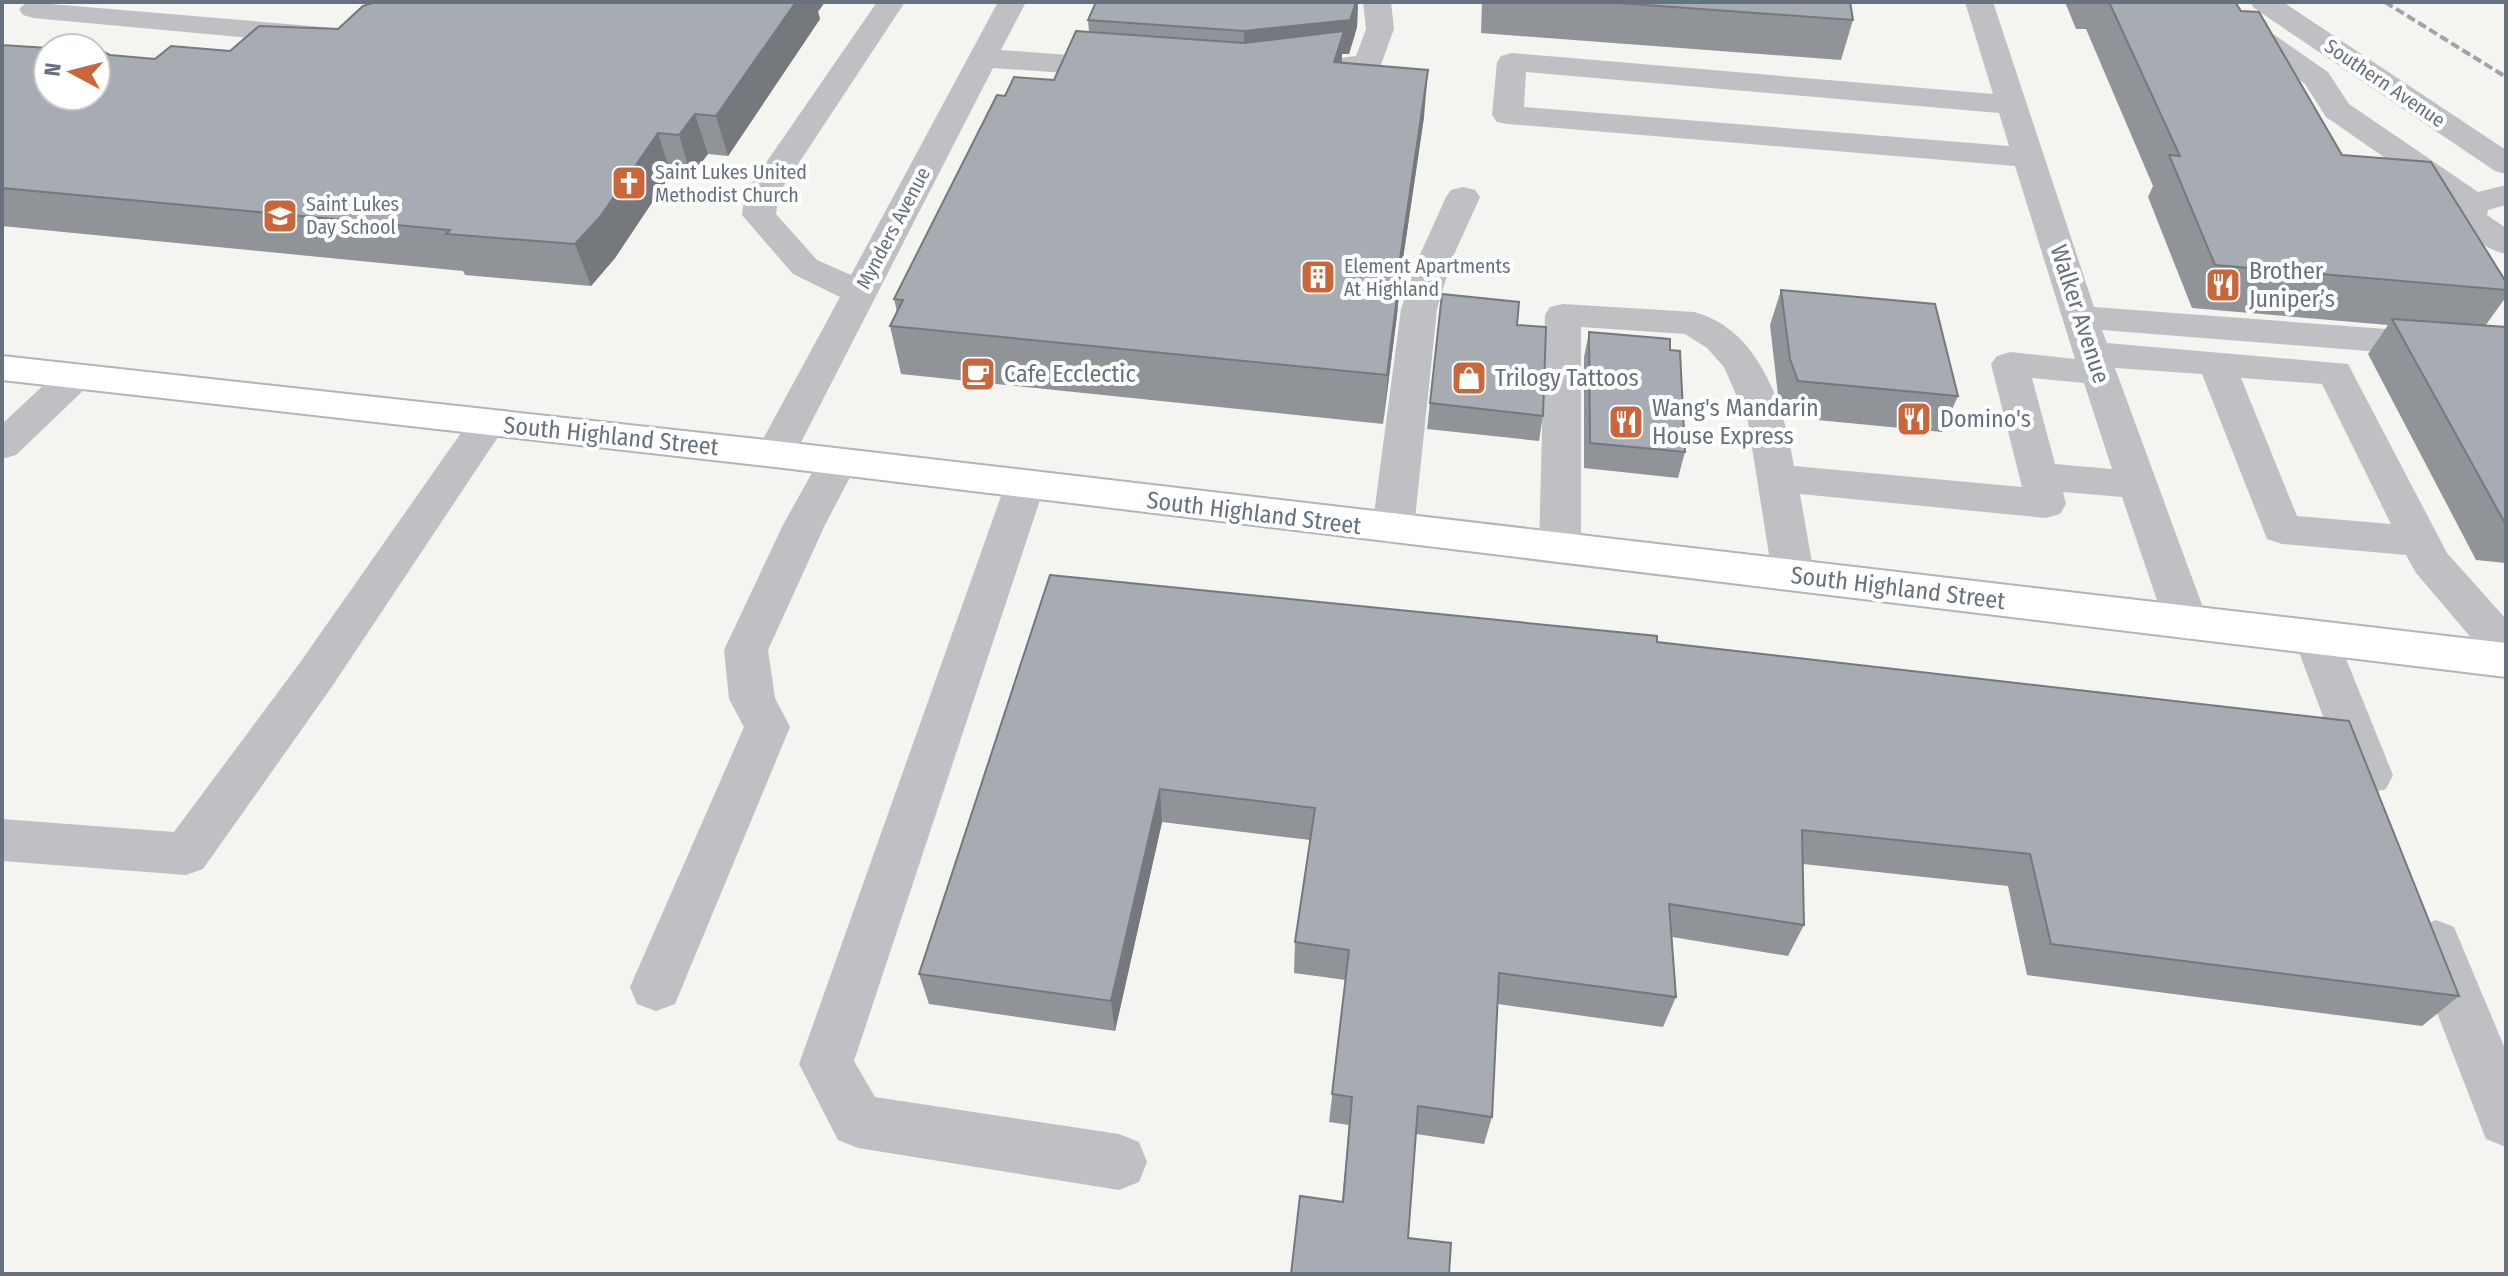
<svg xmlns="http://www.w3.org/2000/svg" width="2508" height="1276" font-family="'Fira Sans Condensed',sans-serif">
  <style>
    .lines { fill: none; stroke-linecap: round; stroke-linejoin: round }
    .major-casing { stroke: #b1b4b8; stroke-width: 4 }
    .minor { fill: #bec0c4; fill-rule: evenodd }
    .major { fill: #fff; fill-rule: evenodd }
    .rail { stroke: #9fa4a9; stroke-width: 4; stroke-dasharray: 9 4; stroke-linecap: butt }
    .wall { fill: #909499 }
    .shaded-wall { fill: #75787d }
    .building { fill: #a7acb2; stroke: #75787d; stroke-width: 2 }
    .labels { text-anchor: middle; stroke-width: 8; stroke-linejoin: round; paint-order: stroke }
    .far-street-label { font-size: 20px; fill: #67727e; stroke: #fff }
    .far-poi-label { font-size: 20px; fill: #67727e; stroke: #fff; text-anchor: start }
    .poi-label { font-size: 24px; fill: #67727e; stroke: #fff; text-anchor: start }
    .street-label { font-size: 24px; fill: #67727e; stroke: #fff }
  </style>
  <rect width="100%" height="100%" fill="#f4f4f1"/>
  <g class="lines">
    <defs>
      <path id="major" d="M2 356 775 441 2506 643V677L775 467 2 380Z"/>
    </defs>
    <use href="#major" class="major-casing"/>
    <g class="minor">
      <path d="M27 2 359 30 377 25 402 2H432L397 37 360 48 33 18 23 15 19 9Z"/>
      <path d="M877 2H905L779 193 776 214 817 260 851 275 998 2H1026L1001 50 1123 59 1134 62 1138 68 1134 74 1123 77 993 68 795 454 789 463 775 467 761 463 755 454 840 297 793 274 742 215 745 193Z"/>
      <path d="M1363 2H1391L1394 29 1379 70 1303 79 1292 76 1288 70 1292 64 1356 56 1366 29Z"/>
      <path d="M1965 2H1993L2094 307 2506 338V362L2102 330 2107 343 2348 364 2447 553 2506 619V665L2490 660 2416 573 2406 555 2282 544 2267 539 2202 374 2115 368 2209 624 2202 636 2187 640 2172 636 2165 624 2122 497 2063 492 2066 504 2060 514 2046 518 1800 494 1814 574 1808 585 1793 589 1778 585 1772 574 1748 422 1724 367 1707 348 1685 334 1581 327V548L1575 559 1560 563 1545 559 1539 548 1545 315 1550 307 1563 304 1694 312C1760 329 1784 407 1794 466L2022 487 1991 364 1997 356 2010 352 2075 359 2015 166 1508 124 1497 122 1492 115 1497 62 1501 56 1512 53 1993 94ZM1526 72 1999 113 2009 146 1524 107ZM2032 378 2084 383 2112 469 2055 464ZM2241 378 2322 384 2391 524 2297 516Z"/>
      <path d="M2194 2H2227L2328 72 2349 104 2478 192 2506 185V205L2488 210 2487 215 2506 228V254C2487 250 2464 234 2453 218L2456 207 2326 117 2305 84Z"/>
      <path d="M2250 2H2283L2506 150V174L2495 171 2254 8Z"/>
      <path d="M1463 187 1475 190 1480 197 1452 259 1437 309 1414 529 1408 539 1393 544 1378 539 1372 529 1401 309 1418 259 1446 197 1451 190Z"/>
      <path d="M76 364 89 367 95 376 89 385 16 455 2 459V424L63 367Z"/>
      <path d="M489 409 503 413 508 422 331 688 203 869 186 875 2 861V819L174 832 299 664 475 413Z"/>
      <path d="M838 449 852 452 858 462 825 525 768 650 775 698 790 727 675 1004 656 1011 637 1004 630 987 744 727 729 699 724 650 783 525 818 462 824 452Z"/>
      <path d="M1025 471 1039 475 1045 485 854 1061 875 1097 1119 1134 1139 1142 1147 1162 1139 1182 1119 1190 858 1148 838 1140 799 1064 1005 485 1011 475Z"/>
      <path d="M2316 622 2332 627 2338 639 2393 775 2386 789 2369 794 2352 789 2345 775 2294 639 2300 627Z"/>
      <path d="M2436 920 2454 927 2506 1051V1147L2486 1139 2410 943 2418 927Z"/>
    </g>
    <use href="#major" class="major"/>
    <path class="rail" d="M2385 2 2506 77"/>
  </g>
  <g class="wall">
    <path d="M1096 2H1358L1357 27 1349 54H1342V63L1424 117 1401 272 1397 315 1383 424 901 374 890 326 897 312 894 299 1005 96 1054 80 1089 32 1088 20Z"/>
    <path d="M1482 2H1850L1853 20 1841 60 1481 33Z"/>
    <path d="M2065 2H2235L2342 155 2506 282V297L2485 326 2506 327V563L2476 560 2368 354 2388 325 2192 308 2148 197 2153 186 2086 29H2076Z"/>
    <path d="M818 12 820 19 728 156 708 154 691 176 671 174 615 258 591 286 465 275 463 271 2 226V45L155 59 230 51 338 29Z"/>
    <path d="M1781 290 1958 396 1942 432 1786 417 1778 395 1770 325Z"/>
    <path d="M1442 294 1517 325 1543 416 1539 441 1427 429Z"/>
    <path d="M1589 332 1670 350 1685 452 1678 478 1584 468V357Z"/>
    <path d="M1050 575 1657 642 2459 996 2422 1026 2027 975 2008 886 1803 864 1804 925 1788 956 1672 937 1676 997 1663 1027 1498 1004 1492 1117 1484 1144 1416 1134 1408 1238 1449 1274 1342 1202 1349 1125 1329 1122 1346 980 1294 973 1295 942 1310 840 1162 822 1115 1031 929 1004 919 974Z"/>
  </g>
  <g class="shaded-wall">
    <path d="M796 2H825L818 12 820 19 728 156 716 116Z"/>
    <path d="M1356 2H1358L1357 27 1349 54H1342L1341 77 1334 62 1244 65V31Z"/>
    <path d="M1428 70 1424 117 1401 272 1397 315 1383 424 1399 266Z"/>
    <path d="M695 114 708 154 691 176 679 135Z"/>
    <path d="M658 133 671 174 615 258 591 286 575 244Z"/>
    <path d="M1160 789 1162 822 1115 1031 1111 1001Z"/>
  </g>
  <g class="building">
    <path d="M376 2H796L716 116 695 114 679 135 658 133 600 217 575 244 446 234 450 230 2 188V45L48 48V96H96V51L104 52 110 55 155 59 171 46 230 51 259 26 338 29 363 6Z"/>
    <path d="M1096 2H1356L1350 20 1244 31 1088 20Z"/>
    <path d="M1604 2H1850L1853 20Z"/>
    <path d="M2109 2H2235L2241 11 2259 12 2342 155 2431 162 2506 282V290L2215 265 2169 155 2180 156Z"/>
    <path d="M1076 31 1244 43 1344 31 1334 62 1428 70 1399 266H1401L1387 375 890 326 903 300 894 299 997 95 1005 96 1014 77 1054 80Z"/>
    <path d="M1781 290 1935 304 1958 396 1798 381 1790 359Z"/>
    <path d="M1442 294 1519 302 1517 325 1546 327 1543 416 1430 403Z"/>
    <path d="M2392 319 2506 327V525Z"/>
    <path d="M1589 332 1670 339V350L1680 351 1685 452 1590 443Z"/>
    <path d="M1050 575 1657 636V642L2349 721 2459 996 2051 944 2030 854 1802 830 1804 925 1669 904 1676 997 1499 973 1492 1117 1418 1106 1408 1238 1451 1243 1449 1274H1291L1300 1196 1343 1202 1352 1097 1332 1094 1349 950 1295 942 1315 808 1160 789 1111 1001 919 974Z"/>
  </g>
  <defs>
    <symbol id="church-square" viewBox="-11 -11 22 22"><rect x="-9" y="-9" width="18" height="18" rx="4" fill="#cb663a" stroke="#fff"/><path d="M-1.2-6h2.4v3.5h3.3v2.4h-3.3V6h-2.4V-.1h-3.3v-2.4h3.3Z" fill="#fff"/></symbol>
    <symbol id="school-square" viewBox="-11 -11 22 22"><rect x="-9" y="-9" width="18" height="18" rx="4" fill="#cb663a" stroke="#fff"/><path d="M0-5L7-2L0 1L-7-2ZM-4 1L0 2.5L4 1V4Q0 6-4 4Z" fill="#fff"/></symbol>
    <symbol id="building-square" viewBox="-11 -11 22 22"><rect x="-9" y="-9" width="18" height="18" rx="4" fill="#cb663a" stroke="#fff"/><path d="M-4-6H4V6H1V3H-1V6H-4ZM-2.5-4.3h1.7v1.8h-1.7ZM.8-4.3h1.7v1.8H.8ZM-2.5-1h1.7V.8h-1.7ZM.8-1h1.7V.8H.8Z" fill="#fff"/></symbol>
    <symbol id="restaurant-square" viewBox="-11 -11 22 22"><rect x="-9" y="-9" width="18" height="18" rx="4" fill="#cb663a" stroke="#fff"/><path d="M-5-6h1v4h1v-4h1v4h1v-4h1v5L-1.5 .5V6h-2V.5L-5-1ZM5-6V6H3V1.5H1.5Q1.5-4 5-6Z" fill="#fff"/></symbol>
    <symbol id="cafe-square" viewBox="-11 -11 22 22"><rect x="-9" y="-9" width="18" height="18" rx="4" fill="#cb663a" stroke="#fff"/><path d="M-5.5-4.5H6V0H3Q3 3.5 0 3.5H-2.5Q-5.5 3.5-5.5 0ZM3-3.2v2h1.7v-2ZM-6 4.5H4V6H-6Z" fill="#fff"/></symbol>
    <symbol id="shop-square" viewBox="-11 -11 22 22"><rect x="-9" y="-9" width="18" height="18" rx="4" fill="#cb663a" stroke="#fff"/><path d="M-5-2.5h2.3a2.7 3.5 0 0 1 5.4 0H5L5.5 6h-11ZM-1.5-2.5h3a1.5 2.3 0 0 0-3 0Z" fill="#fff"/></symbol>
  </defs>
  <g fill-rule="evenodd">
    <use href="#church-square" x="609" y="163" width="40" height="40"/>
    <use href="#school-square" x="260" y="196" width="40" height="40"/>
    <use href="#building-square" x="1298" y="257" width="40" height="40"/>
    <use href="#restaurant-square" x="2203" y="265" width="40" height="40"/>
    <use href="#cafe-square" x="958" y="354" width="40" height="40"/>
    <use href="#shop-square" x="1449" y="358" width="40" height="40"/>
    <use href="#restaurant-square" x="1894" y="399" width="40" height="40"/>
    <use href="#restaurant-square" x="1606" y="402" width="40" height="40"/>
  </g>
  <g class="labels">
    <g class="far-street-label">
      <text transform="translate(2385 83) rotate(34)" y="7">Southern Avenue</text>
      <text transform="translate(893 228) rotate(-62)" y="7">Mynders Avenue</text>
    </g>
    <g class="far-poi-label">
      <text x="655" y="179">Saint Lukes United<tspan x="655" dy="23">Methodist Church</tspan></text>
      <text x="306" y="211">Saint Lukes<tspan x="306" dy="23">Day School</tspan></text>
      <text x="1344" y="273">Element Apartments<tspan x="1344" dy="23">At Highland</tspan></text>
    </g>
    <g class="poi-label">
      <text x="2249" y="279">Brother<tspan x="2249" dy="28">Juniper’s</tspan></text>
      <text x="1004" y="382">Cafe Ecclectic</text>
      <text x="1495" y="386">Trilogy Tattoos</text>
      <text x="1652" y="416">Wang's Mandarin<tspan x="1652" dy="28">House Express</tspan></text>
      <text x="1940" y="427">Domino's</text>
    </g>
    <g class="street-label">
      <text transform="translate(2080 314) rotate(72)" y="8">Walker Avenue</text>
      <text transform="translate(611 436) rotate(6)" y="8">South Highland Street</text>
      <text transform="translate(1254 513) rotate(7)" y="8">South Highland Street</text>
      <text transform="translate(1898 588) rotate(7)" y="8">South Highland Street</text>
    </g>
  </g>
  <rect width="2508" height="1276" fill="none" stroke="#67727e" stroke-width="8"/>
  <g transform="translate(72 72) rotate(277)"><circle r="38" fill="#ffffff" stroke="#c2c7cb" stroke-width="2"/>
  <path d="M0-6L14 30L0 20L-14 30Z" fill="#cb663a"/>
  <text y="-12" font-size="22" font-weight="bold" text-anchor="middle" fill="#67727e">N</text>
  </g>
</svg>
